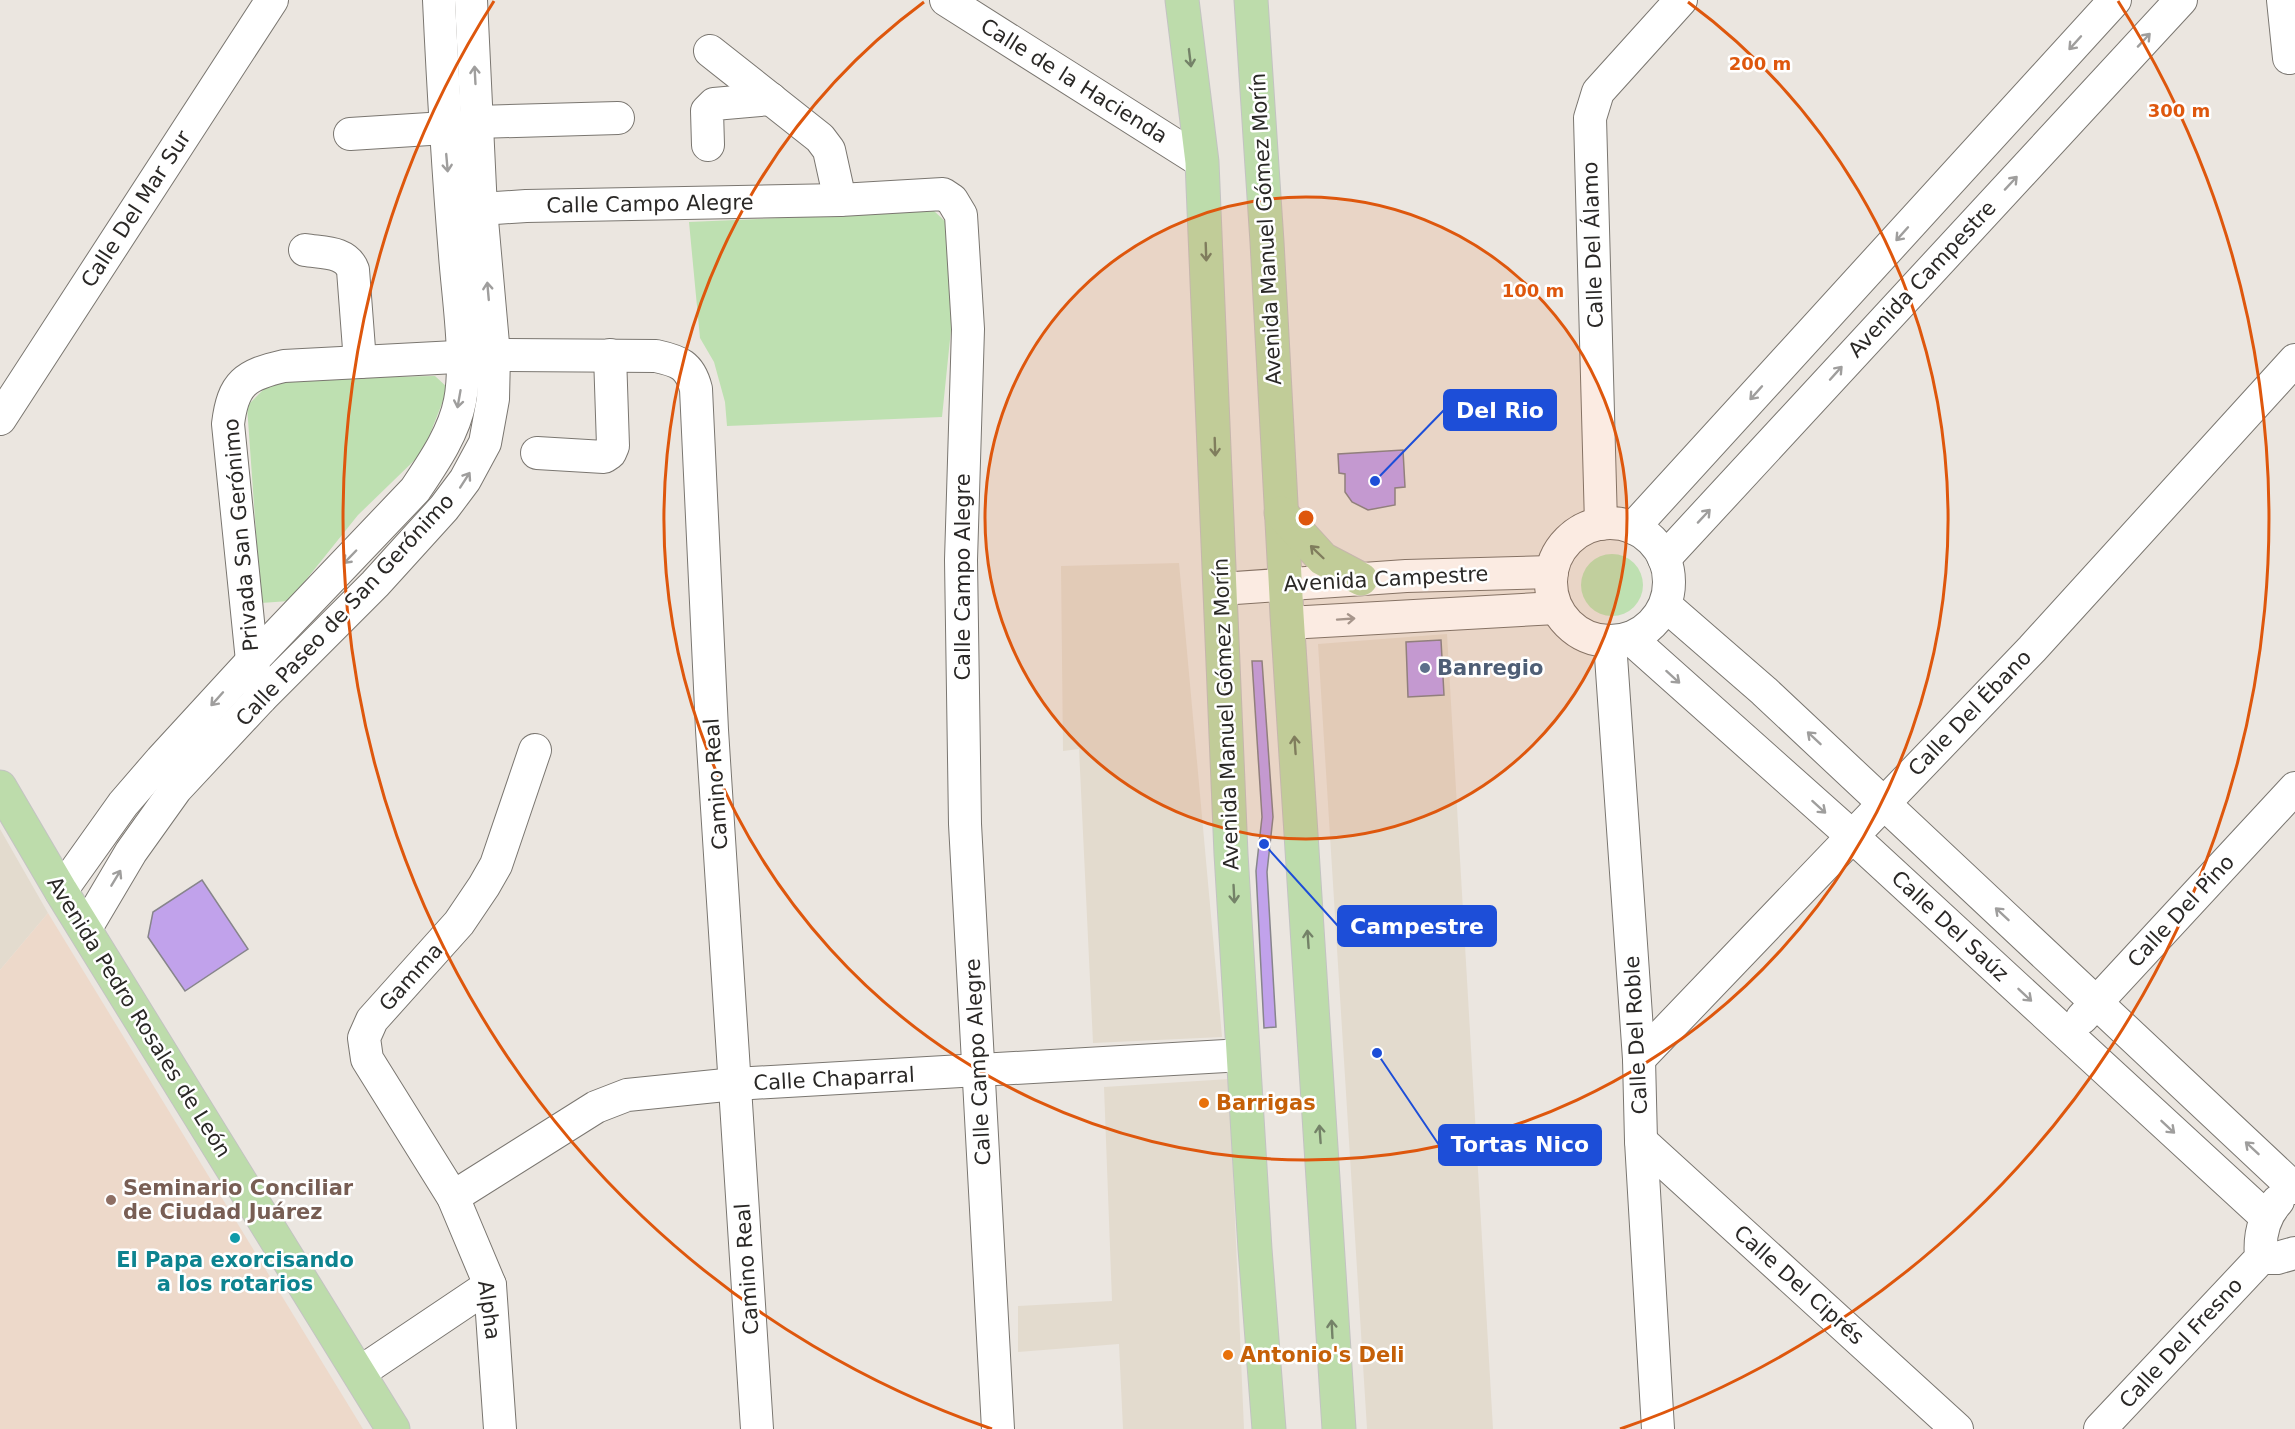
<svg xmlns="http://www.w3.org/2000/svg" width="2295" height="1429" font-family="'DejaVu Sans',sans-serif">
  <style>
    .built { fill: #e3dbce }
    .education { fill: #edd9ca }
    .green { fill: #bee0b1 }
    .building { fill: #c1a2eb; stroke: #87858b; stroke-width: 1.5 }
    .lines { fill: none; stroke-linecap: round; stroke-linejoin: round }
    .minor-casing { stroke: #7a7670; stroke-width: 34 }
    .major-casing { stroke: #c3c3c2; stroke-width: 35 }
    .minor { stroke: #fff; stroke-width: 32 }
    .major { stroke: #bddcab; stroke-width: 33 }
    .oneway { stroke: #9f9e9d }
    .oneway2 { stroke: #748268 }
    .ring { fill: none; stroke: #de570d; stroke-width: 3 }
    .service-dot { fill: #5c6f8a; stroke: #fff; stroke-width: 2 }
    .food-dot { fill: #e8710a; stroke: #fff; stroke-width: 2 }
    .education-dot { fill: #8d6e63; stroke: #fff; stroke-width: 2 }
    .culture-dot { fill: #0f9aa8; stroke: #fff; stroke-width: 2 }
    .labels { text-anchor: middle; stroke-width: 5; stroke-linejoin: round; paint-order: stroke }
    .street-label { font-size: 21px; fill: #2a2826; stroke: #fff }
    .service-label { font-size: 21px; font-weight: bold; fill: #4e5e75; stroke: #fff; text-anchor: start }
    .food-label { font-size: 21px; font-weight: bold; fill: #c56008; stroke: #fff; text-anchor: start }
    .education-label { font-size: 21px; font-weight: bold; fill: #785e54; stroke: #fff; text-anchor: start }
    .culture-label { font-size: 21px; font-weight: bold; fill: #0d838f; stroke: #fff }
    .centre { fill: #de570d; stroke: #fff; stroke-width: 3 }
    .ring-label { font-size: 18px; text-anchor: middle; font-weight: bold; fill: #de570d; stroke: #fff; stroke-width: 5; stroke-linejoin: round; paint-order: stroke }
    .leader { fill: none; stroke: #1d4ed8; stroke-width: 2 }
    .callout-dot { fill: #1d4ed8; stroke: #fff; stroke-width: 2 }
    .callout { fill: #1d4ed8; stroke: #1d4ed8; stroke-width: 2 }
    .callout-label { font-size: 22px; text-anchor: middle; font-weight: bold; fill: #fff }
  </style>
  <rect width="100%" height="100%" fill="#ebe6e0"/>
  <g class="built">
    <path d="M1179 563 1222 1037 1093 1043 1079 749 1063 751 1061 566Z"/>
    <path d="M1447 634 1493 1429H1367L1318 644Z"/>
    <path d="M0 829 48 913 0 970Z"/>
    <path d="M1229 1079 1244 1429H1123L1119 1344 1018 1352V1306L1112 1301 1104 1087Z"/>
  </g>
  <path class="education" d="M48 913 363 1429H0V970Z"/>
  <g class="green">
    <path d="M934 211 947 223 955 291 942 417 727 426 725 402 714 362 700 338 689 222Z"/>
    <path d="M435 376 448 388 423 452 358 515 289 601 261 603 247 406 274 379Z"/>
    <circle cx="1612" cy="585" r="31"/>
  </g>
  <g class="building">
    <path d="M1403 450 1405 487 1395 488V505L1368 510 1352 502 1345 492V474L1339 473 1338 454Z"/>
    <path d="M1441 640 1444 695 1408 697 1406 642Z"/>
    <path d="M1252 661H1262L1273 817 1267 872 1276 1027 1264 1028 1256 871 1262 817Z"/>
    <path d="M202 880 248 949 185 991 148 937 153 912Z"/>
  </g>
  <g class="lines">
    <defs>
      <g id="minor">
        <path d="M946 0 1202 162"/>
        <path d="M2283 0 2289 58"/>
        <path d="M710 51 820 138 829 150 840 200"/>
        <path d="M477 122 618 118"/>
        <path d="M350 134 445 128"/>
        <path d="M708 145 707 111 714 104 771 99"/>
        <path d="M481 209 526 206 840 200 943 194 952 200 961 215 968 329 961 560 965 824 998 1429"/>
        <path d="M305 250C323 253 346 251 353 270L360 362"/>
        <path d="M0 419 272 0"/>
        <path d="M537 453 604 457 610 453 613 446 610 355"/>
        <circle cx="1610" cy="582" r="59"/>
        <path d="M1601 524 1590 118 1598 92 1681 0"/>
        <path d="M1633 528 2115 0"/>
        <path d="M1664 559 2181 0"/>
        <path d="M1221 589 1406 576 1552 572"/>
        <path d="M1665 605 1764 691 2294 1188"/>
        <path d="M1288 623 1556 608"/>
        <path d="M1630 638 1852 836 2266 1217"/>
        <path d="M1610 642 1639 1059 1641 1141 1658 1429"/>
        <path d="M261 698 252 661 228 424C233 383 245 375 284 366L494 355 656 356C679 361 690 365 696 389L712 730 757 1429"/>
        <path d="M61 891 123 804 161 760 252 661 415 490C433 463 454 433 460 401 468 360 458 297 455 255 448 170 443 85 439 0"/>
        <path d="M86 928 131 852 176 789 261 698 375 584 444 508 465 480 485 443 493 399 494 355 481 209 471 0"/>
        <path d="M2082 1018 2295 788"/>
        <path d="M1639 1059 2032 649 2295 360"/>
        <path d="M1641 1141 1957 1429"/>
        <path d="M453 1197 596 1107 627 1095 735 1084 1243 1055"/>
        <path d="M2261 1258H2277L2295 1253"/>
        <path d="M359 1373 490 1285"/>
        <path d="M500 1429 490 1285 453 1197 367 1059 364 1038 372 1020 459 923 484 886 496 865 535 750"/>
        <path d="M2100 1429 2261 1258C2259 1236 2263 1217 2278 1201"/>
      </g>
      <g id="major">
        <path d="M1182 0 1202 162 1231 854 1255 1249 1269 1429"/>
        <path d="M1251 0 1267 242 1287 615 1339 1429"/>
        <path d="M1281 513 1323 559 1361 579"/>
        <path d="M0 787 61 891 393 1429"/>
      </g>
    </defs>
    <use href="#minor" class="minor-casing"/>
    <use href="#major" class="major-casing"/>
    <use href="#minor" class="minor"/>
    <use href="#major" class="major"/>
  </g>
  <defs><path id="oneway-shaft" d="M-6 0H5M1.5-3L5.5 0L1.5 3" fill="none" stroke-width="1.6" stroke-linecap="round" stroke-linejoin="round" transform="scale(1.5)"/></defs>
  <g class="oneway">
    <use href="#oneway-shaft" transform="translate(2144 40) rotate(-47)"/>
    <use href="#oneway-shaft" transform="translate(2075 43) rotate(132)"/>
    <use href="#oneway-shaft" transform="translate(475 75) rotate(-93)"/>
    <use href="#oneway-shaft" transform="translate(447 163) rotate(85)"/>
    <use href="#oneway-shaft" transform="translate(2011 183) rotate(-47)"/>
    <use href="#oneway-shaft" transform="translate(1902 234) rotate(132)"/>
    <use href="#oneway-shaft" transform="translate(488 291) rotate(-95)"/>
    <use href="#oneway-shaft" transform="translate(1836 373) rotate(-48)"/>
    <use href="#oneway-shaft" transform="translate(1756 393) rotate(132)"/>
    <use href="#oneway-shaft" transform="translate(459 399) rotate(100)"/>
    <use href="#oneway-shaft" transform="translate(465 480) rotate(-57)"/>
    <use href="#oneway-shaft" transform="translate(1704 516) rotate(-47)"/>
    <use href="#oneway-shaft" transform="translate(350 557) rotate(134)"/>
    <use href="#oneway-shaft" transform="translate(1346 619) rotate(-4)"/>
    <use href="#oneway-shaft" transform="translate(1673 677) rotate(42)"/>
    <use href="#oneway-shaft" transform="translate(217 699) rotate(132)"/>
    <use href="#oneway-shaft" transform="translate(1814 738) rotate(-137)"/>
    <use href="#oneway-shaft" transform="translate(1819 807) rotate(42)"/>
    <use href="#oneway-shaft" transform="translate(116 878) rotate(-59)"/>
    <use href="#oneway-shaft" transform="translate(2002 914) rotate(-137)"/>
    <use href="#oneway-shaft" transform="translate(2025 995) rotate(43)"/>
    <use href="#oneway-shaft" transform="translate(2168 1127) rotate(43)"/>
    <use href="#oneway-shaft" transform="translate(2252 1148) rotate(-137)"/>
  </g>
  <g class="oneway2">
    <use href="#oneway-shaft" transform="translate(1190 58) rotate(83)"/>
    <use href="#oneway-shaft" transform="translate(1206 252) rotate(88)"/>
    <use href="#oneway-shaft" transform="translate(1215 447) rotate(88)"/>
    <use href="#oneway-shaft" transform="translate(1317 552) rotate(-136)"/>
    <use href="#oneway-shaft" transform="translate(1295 745) rotate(-94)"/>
    <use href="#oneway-shaft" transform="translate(1234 894) rotate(87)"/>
    <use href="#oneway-shaft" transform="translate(1308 939) rotate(-94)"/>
    <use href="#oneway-shaft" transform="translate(1320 1134) rotate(-94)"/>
    <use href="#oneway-shaft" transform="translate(1332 1329) rotate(-93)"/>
  </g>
  <circle cx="1306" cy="518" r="321" fill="#de570d" fill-opacity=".12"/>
  <g class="ring">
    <circle cx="1306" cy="518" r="321"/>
    <path d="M1688 2A642 642 0 1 1 924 2"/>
    <path d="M992 1429A963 963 0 0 1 494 1M2118 1A963 963 0 0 1 1620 1429"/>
  </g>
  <circle class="service-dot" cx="1425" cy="668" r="6"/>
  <g class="food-dot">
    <circle cx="1204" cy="1103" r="6"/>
    <circle cx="1228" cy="1355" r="6"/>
  </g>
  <circle class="education-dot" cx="111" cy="1200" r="6"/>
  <circle class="culture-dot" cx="235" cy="1238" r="6"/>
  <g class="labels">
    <g class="street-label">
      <text transform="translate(1074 81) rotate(32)" y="7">Calle de la Hacienda</text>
      <text transform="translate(650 204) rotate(-1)" y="7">Calle Campo Alegre</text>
      <text transform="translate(136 209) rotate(-57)" y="7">Calle Del Mar Sur</text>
      <text transform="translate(1266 229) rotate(-93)" y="7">Avenida Manuel Gómez Morín</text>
      <text transform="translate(1593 245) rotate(-92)" y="7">Calle Del Álamo</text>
      <text transform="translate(1922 279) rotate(-47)" y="7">Avenida Campestre</text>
      <text transform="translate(241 535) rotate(-95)" y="7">Privada San Gerónimo</text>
      <text transform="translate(963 577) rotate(-90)" y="7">Calle Campo Alegre</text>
      <text transform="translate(1386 579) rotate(-3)" y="7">Avenida Campestre</text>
      <text transform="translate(345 610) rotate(-47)" y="7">Calle Paseo de San Gerónimo</text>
      <text transform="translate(1970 713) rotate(-46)" y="7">Calle Del Ébano</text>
      <text transform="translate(1226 714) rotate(-92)" y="7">Avenida Manuel Gómez Morín</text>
      <text transform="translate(716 784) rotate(-94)" y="7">Camino Real</text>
      <text transform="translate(2181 911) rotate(-47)" y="7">Calle Del Pino</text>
      <text transform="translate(1950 926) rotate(43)" y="7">Calle Del Saúz</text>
      <text transform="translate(411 977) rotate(-48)" y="7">Gamma</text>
      <text transform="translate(139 1017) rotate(58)" y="7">Avenida Pedro Rosales de León</text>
      <text transform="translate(1636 1035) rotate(-93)" y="7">Calle Del Roble</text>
      <text transform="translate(978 1062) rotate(-93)" y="7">Calle Campo Alegre</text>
      <text transform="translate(834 1079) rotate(-3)" y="7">Calle Chaparral</text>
      <text transform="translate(747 1269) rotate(-94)" y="7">Camino Real</text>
      <text transform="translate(1799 1285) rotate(42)" y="7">Calle Del Ciprés</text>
      <text transform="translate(489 1310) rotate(82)" y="7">Alpha</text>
      <text transform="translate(2181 1343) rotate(-47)" y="7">Calle Del Fresno</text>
    </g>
    <g class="service-label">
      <text x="1437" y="675">Banregio</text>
    </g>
    <g class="food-label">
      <text x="1216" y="1110">Barrigas</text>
      <text x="1240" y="1362">Antonio's Deli</text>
    </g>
    <g class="education-label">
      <text x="123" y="1195">Seminario Conciliar<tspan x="123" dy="24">de Ciudad Juárez</tspan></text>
    </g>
    <g class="culture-label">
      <text x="235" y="1267">El Papa exorcisando<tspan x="235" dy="24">a los rotarios</tspan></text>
    </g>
  </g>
  <circle cx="1306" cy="518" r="9" class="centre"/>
  <g class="ring-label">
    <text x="1760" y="70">200 m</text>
    <text x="2179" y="117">300 m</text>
    <text x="1533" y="297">100 m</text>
  </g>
  <path class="leader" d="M1375 481L1444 410M1264 844L1338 926M1377 1053L1439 1145"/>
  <g class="callout-dot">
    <circle cx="1375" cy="481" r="6"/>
    <circle cx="1264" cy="844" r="6"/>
    <circle cx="1377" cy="1053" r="6"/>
  </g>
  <g class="callout">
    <rect x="1444" y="390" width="112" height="40" rx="6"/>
    <rect x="1338" y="906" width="158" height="40" rx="6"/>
    <rect x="1439" y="1125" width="162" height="40" rx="6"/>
  </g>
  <g class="callout-label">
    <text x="1500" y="418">Del Rio</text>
    <text x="1417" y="934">Campestre</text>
    <text x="1520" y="1152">Tortas Nico</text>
  </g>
</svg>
